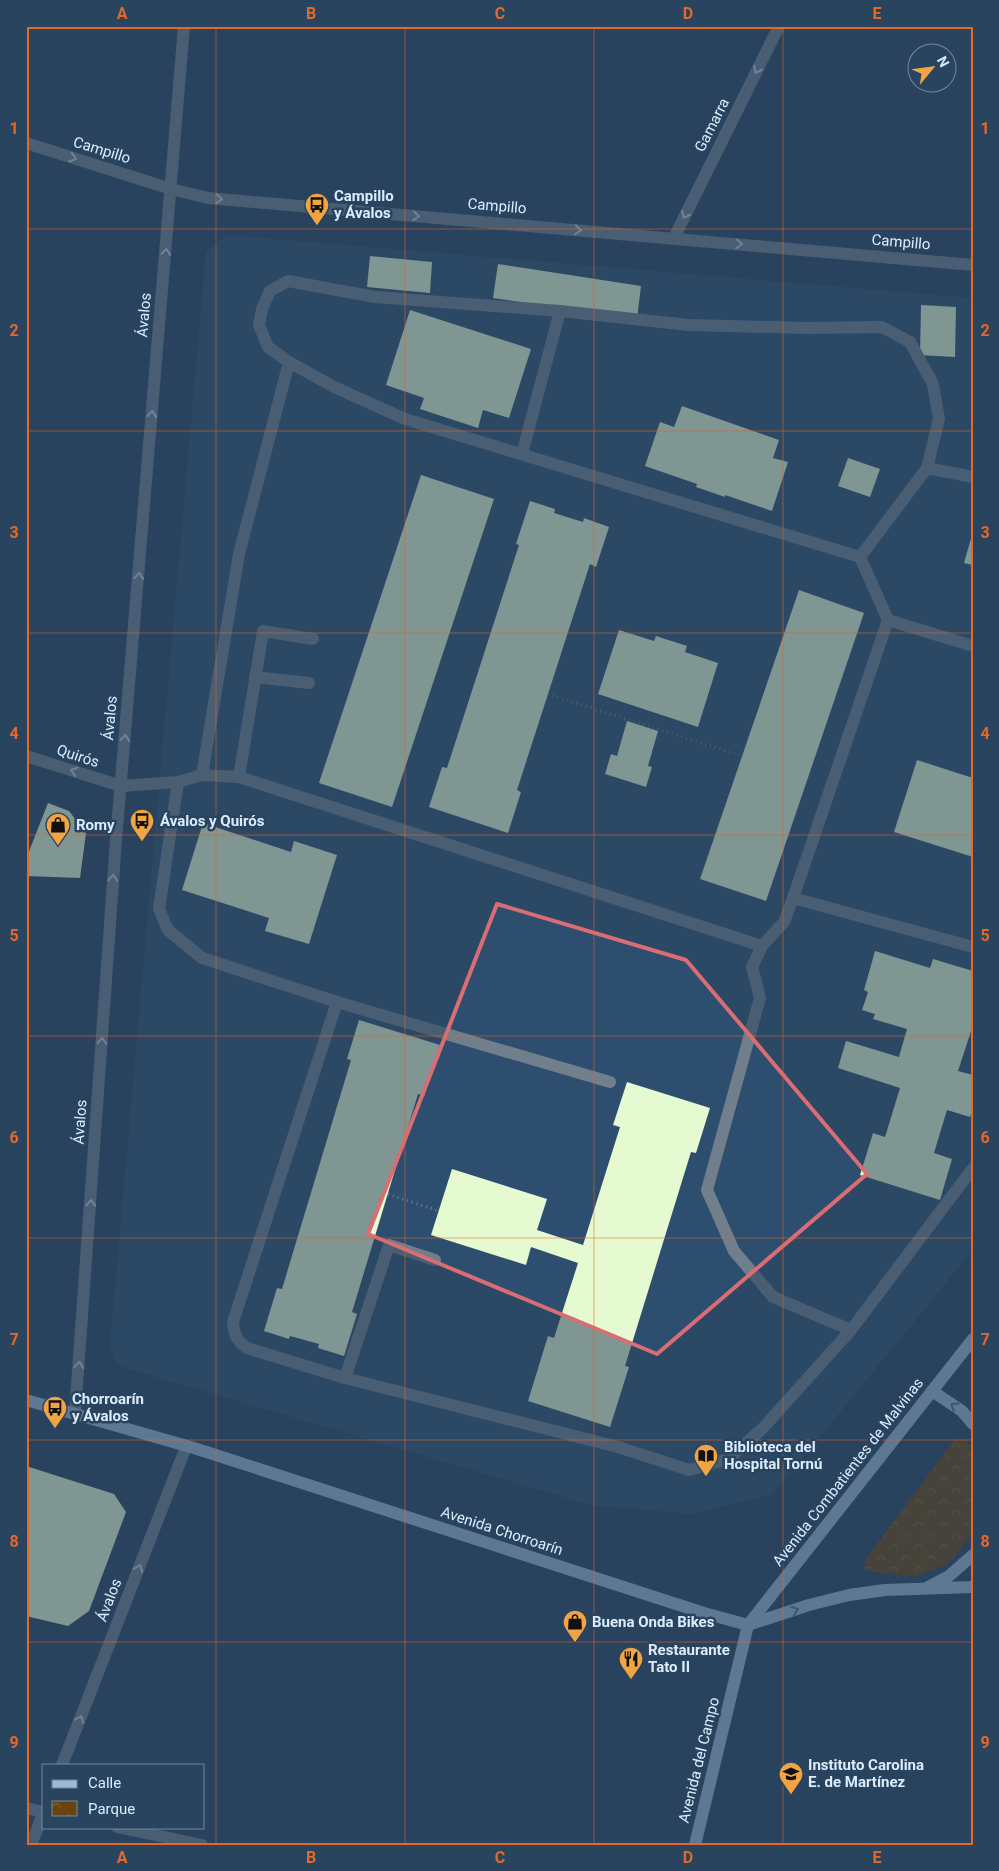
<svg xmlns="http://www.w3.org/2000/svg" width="999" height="1871" font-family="Roboto,sans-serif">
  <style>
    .built { fill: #2d4e6e }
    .park { fill: url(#park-crowns) }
    .building { fill: #e6fad1 }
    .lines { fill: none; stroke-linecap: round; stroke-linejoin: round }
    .path { stroke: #698098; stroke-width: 3; stroke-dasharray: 1 4; stroke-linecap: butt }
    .minor { stroke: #717e8c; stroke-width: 12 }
    .major { stroke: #9eb9d4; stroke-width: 12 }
    .oneway { stroke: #c1d0e1 }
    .oneway2 { stroke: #526d88 }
    .marked { fill: none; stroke: #d86d73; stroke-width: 4; stroke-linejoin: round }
    .grid { fill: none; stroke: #e76824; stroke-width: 1; stroke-opacity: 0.55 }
    .labels { text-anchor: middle; stroke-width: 5; stroke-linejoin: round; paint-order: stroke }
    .street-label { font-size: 15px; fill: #dcecfd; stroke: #29445f }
    .poi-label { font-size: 15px; font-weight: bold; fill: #dcecfd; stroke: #29445f; text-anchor: start }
    .neatline { fill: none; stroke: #e76824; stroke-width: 2 }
    .grid-label { font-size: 16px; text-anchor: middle; font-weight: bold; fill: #e76824 }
  </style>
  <defs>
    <pattern id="park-crowns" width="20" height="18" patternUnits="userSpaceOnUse" patternTransform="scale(1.25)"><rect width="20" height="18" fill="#6a430f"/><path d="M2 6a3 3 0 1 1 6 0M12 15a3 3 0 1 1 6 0" fill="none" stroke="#7f5e33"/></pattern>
  </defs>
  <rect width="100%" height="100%" fill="#29445f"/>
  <path class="built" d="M226 235 973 298V1250L773 1494 691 1514 591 1505 129 1369 117 1364 110 1345 206 252Z"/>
  <path class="park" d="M955 1439H965L973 1450V1533L949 1563 918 1576 888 1574 865 1570V1560Z"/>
  <g class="building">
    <path d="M370 256 432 262 430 293 367 287Z"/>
    <path d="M498 264 641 286 637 319 493 298Z"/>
    <path d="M921 305 956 307 955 357 920 355Z"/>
    <path d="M410 310 531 349 509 418 483 410 478 428 420 409 424 398 386 385Z"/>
    <path d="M682 406 779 440 773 458 788 462 772 511 725 495V497L696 487 697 484 645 466 660 422 674 427Z"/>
    <path d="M848 458 880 469 870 497 838 486Z"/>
    <path d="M421 475 494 499 392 807 319 783Z"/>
    <path d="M530 501 555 509 554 513 583 522 584 518 609 527 596 567 590 564 517 790 521 792 508 833 429 807 442 767 447 768 519 545 516 544Z"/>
    <path d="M972 535H973V565L964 563Z"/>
    <path d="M799 590 864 613 766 901 700 879Z"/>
    <path d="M619 630 654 641 656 636 687 646 685 652 718 663 698 727 598 694Z"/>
    <path d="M627 721 658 731 648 766 652 767 646 787 605 774 611 754 617 756Z"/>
    <path d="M917 760 973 778V857L894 832Z"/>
    <path d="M48 803 69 811 86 833 80 878 26 876V859Z"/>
    <path d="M203 823 291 852 294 841 337 855 309 944 265 931 269 918 182 890Z"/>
    <path d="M875 951 930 968 933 959 973 971V1025L958 1071 973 1075V1108L970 1117 947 1110 934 1153 952 1159 940 1200 860 1175 873 1133 885 1137 900 1088 838 1068 846 1041 899 1057 907 1029 873 1019 875 1014 862 1010 868 992 864 990Z"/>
    <path d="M359 1020 440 1045 424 1096 418 1094 352 1312 357 1314 344 1356 318 1348 319 1344 290 1336 289 1339 264 1331 277 1288 282 1289 351 1060 347 1059Z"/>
    <path d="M627 1082 710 1108 696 1153 691 1152 625 1366 629 1367 610 1427 528 1401 548 1336 554 1338 578 1263 531 1247 526 1265 431 1235 452 1169 547 1199 537 1230 583 1245 620 1127 613 1125Z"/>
    <path d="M26 1466 114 1494 126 1512 89 1611 68 1626 26 1616Z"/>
  </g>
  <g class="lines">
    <g class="path">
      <path d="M548 694 742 756"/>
      <path d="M388 1194 439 1211"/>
    </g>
    <g class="minor">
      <path d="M26 143 171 189 208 198 973 265"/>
      <path d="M674 238 779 26"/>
      <path d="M289 362 334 387 405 419 860 557 927 468 973 477"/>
      <path d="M522 454 560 311"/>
      <path d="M860 557 888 620"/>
      <path d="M973 646 888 620 793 898 973 947"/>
      <path d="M255 677 309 683"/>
      <path d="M26 756 121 786 178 782 202 775 239 777 762 946"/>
      <path d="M202 775 239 554 289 362 268 347 259 325 262 309 270 291 288 281 375 297 560 311 689 325 807 328 882 327 910 342 933 384 939 419 927 468"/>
      <path d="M239 777 263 631 313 639"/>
      <path d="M178 782 159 909 168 930 202 958 337 1002 610 1082"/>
      <path d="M793 898 784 922 762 946 752 967 760 998 707 1190 734 1251 773 1297 851 1330 973 1168"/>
      <path d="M337 1002 233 1322C234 1335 237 1341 247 1348L345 1378 389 1245 435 1260"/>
      <path d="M345 1378 618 1447 689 1470 728 1459 763 1428 851 1330"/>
      <path d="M75 1413 116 840 184 26"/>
      <path d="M62 1765 186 1447"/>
      <path d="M26 1808 44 1812"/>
      <path d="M117 1827 202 1845"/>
      <path d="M31 1845 44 1811"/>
    </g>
    <g class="major">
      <path d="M932 1391 962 1411 973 1424"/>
      <path d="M26 1400 194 1448 704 1613 748 1625 809 1605 849 1595 885 1590 973 1587"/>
      <path d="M928 1587 949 1576 973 1555"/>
      <path d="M695 1845 748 1625 973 1339"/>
    </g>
  </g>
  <defs><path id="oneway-chevron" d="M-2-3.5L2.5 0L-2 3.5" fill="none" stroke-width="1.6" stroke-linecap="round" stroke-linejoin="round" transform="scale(1.25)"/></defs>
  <g class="oneway">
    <use href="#oneway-chevron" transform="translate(757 70) rotate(117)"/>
    <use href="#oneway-chevron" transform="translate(73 158) rotate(17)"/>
    <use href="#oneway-chevron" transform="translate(219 199) rotate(5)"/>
    <use href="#oneway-chevron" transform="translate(685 215) rotate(117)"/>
    <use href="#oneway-chevron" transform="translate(416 216) rotate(5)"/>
    <use href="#oneway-chevron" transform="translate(578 230) rotate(5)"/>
    <use href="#oneway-chevron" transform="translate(739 244) rotate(5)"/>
    <use href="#oneway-chevron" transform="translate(166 252) rotate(-85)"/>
    <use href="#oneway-chevron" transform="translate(152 414) rotate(-85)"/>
    <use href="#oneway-chevron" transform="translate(139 576) rotate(-85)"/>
    <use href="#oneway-chevron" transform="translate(125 738) rotate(-85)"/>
    <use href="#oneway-chevron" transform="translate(74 771) rotate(-162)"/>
    <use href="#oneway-chevron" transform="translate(113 878) rotate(-86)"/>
    <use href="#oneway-chevron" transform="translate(102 1041) rotate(-86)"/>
    <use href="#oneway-chevron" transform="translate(91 1203) rotate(-86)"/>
    <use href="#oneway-chevron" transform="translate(79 1365) rotate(-85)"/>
    <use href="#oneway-chevron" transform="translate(139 1568) rotate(-69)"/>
    <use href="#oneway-chevron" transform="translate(80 1719) rotate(-69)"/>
  </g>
  <g class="oneway2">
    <use href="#oneway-chevron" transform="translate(954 1406) rotate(-148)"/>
    <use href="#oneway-chevron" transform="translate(795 1610) rotate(-19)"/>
  </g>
  <path d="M0 0H999V1871H0ZM497 904 686 960 867 1174 657 1354 368 1234Z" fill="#29445f" fill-opacity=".55" fill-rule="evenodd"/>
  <path class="marked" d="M497 904 686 960 867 1174 657 1354 368 1234Z"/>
  <path class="grid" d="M216 26V1845M405 26V1845M594 26V1845M783 26V1845M26 229H973M26 431H973M26 633H973M26 835H973M26 1036H973M26 1238H973M26 1440H973M26 1642H973"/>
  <defs>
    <symbol id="bus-pin" viewBox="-11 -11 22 30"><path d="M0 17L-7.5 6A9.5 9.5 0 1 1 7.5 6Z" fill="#f3a442" stroke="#29445f"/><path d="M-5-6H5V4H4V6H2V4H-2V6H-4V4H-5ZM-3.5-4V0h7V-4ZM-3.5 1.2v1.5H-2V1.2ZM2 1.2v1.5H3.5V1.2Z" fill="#111"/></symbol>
    <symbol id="shop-pin" viewBox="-11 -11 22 30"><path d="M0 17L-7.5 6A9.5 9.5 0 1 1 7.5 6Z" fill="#f3a442" stroke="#29445f"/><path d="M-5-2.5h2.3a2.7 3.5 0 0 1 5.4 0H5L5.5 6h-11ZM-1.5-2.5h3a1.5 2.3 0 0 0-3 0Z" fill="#111"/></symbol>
    <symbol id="library-pin" viewBox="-11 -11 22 30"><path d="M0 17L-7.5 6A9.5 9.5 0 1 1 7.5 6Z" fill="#f3a442" stroke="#29445f"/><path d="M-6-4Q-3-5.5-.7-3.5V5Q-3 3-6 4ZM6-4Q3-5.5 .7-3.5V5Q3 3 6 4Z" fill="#111"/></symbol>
    <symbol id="restaurant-pin" viewBox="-11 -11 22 30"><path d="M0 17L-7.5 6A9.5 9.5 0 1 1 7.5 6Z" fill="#f3a442" stroke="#29445f"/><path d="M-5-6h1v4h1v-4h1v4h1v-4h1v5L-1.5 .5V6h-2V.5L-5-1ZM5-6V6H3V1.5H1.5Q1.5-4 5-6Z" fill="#111"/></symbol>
    <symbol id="school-pin" viewBox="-11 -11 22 30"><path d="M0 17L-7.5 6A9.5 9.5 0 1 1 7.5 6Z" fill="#f3a442" stroke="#29445f"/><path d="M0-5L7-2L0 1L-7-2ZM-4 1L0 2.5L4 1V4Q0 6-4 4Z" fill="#111"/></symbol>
  </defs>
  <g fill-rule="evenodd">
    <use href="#bus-pin" x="303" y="191" width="28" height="38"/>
    <use href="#bus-pin" x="128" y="807" width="28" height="38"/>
    <use href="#shop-pin" x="44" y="811" width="28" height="38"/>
    <use href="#bus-pin" x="41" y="1394" width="28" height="38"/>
    <use href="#library-pin" x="692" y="1442" width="28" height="38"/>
    <use href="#shop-pin" x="561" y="1608" width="28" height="38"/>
    <use href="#restaurant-pin" x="617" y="1645" width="28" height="38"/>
    <use href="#school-pin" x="777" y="1760" width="28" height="38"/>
  </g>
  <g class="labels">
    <g class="street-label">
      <text transform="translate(712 125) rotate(-63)" y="5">Gamarra</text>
      <text transform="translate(102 150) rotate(17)" y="5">Campillo</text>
      <text transform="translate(497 206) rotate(5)" y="5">Campillo</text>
      <text transform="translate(901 242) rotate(5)" y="5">Campillo</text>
      <text transform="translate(144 315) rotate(-85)" y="5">Ávalos</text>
      <text transform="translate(110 718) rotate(-85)" y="5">Ávalos</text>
      <text transform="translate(78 756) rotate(18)" y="5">Quirós</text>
      <text transform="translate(80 1122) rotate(-86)" y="5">Ávalos</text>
      <text transform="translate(848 1472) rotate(-52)" y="5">Avenida Combatientes de Malvinas</text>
      <text transform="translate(502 1531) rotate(18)" y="5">Avenida Chorroarín</text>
      <text transform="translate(109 1600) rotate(-69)" y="5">Ávalos</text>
      <text transform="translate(699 1760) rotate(-76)" y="5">Avenida del Campo</text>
    </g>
    <g class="poi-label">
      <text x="334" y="201">Campillo<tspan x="334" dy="17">y Ávalos</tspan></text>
      <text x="160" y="826">Ávalos y Quirós</text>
      <text x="76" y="830">Romy</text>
      <text x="72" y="1404">Chorroarín<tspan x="72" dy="17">y Ávalos</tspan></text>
      <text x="724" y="1452">Biblioteca del<tspan x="724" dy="17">Hospital Tornú</tspan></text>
      <text x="592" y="1627">Buena Onda Bikes</text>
      <text x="648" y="1655">Restaurante<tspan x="648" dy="17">Tato II</tspan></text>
      <text x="808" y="1770">Instituto Carolina<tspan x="808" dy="17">E. de Martínez</tspan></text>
    </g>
  </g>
  <rect width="999" height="1871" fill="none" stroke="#29445f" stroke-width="55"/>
  <rect x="42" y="1764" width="162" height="65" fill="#29445f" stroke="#71879e"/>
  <rect x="52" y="1780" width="25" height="8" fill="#9eb9d4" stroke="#71879e"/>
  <text x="88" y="1788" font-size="15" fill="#dcecfd">Calle</text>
  <rect x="52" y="1801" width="25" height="15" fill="url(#park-crowns)" stroke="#71879e"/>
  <text x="88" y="1814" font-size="15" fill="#dcecfd">Parque</text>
  <g transform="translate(932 68) rotate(61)"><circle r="24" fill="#29445f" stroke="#71879e"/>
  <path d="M0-4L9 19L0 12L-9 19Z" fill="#f3a442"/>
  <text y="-8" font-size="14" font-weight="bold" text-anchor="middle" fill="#dcecfd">N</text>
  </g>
  <rect x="28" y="28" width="944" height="1816" class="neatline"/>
  <g class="grid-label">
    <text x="122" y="19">A</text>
    <text x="311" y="19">B</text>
    <text x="500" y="19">C</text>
    <text x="688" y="19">D</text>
    <text x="877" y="19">E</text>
    <text x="14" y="134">1</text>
    <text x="985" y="134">1</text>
    <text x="14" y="336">2</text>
    <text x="985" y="336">2</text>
    <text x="14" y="538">3</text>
    <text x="985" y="538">3</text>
    <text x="14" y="739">4</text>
    <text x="985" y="739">4</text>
    <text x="14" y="941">5</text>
    <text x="985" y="941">5</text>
    <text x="14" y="1143">6</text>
    <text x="985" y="1143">6</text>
    <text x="14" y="1345">7</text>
    <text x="985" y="1345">7</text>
    <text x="14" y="1547">8</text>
    <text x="985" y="1547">8</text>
    <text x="14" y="1748">9</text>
    <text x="985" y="1748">9</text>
    <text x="122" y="1863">A</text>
    <text x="311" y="1863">B</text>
    <text x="500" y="1863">C</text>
    <text x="688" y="1863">D</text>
    <text x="877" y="1863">E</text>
  </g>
</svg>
